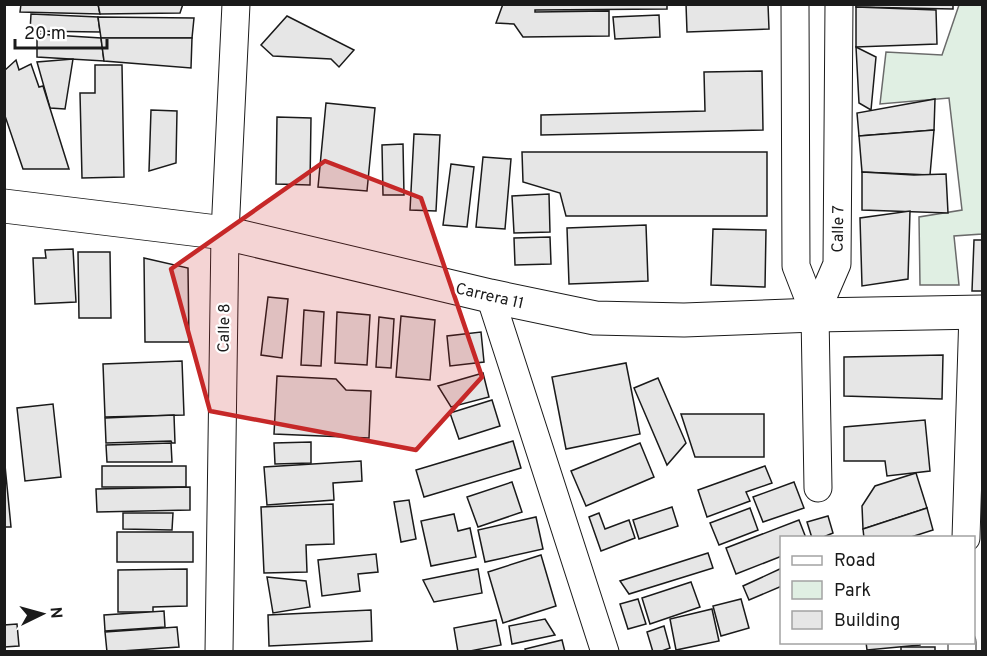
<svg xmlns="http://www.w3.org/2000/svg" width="987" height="656" font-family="Overpass,sans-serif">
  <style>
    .green { fill: #e0efe3; stroke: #6a6a6a; stroke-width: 1.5 }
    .building { fill: #e6e6e6; stroke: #1a1a1a; stroke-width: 1.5 }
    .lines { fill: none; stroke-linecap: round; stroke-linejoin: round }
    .minor-casing { stroke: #1a1a1a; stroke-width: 29 }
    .tertiary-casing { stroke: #1a1a1a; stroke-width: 35 }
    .minor { stroke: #fff; stroke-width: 27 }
    .tertiary { stroke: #fff; stroke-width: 33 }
    .marked { fill: #c62828; fill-opacity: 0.2; stroke: #c62828; stroke-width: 4.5; stroke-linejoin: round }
    .labels { text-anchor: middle; stroke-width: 4.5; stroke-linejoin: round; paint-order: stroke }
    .street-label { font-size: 16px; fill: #1a1a1a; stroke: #fff }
  </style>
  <rect width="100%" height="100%" fill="#fff"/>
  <path class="green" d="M959 5H982V234L954 236 959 285H920L919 217 962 210 949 98 880 104 886 52 942 55Z"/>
  <g class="building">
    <path d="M21 4H98L100 14 20 12Z"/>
    <path d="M98 4H183L180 13 100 14Z"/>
    <path d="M503 4H667V9L535 10V12L609 11V36L523 37 514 24 496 23Z"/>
    <path d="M686 4H768L769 29 687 32Z"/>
    <path d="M856 4H953V9L856 7Z"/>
    <path d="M856 7 936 10 937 44 856 47Z"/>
    <path d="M31 14 98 17 100 32 30 31Z"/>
    <path d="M659 15 660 37 615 39 613 17Z"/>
    <path d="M287 16 354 50 339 67 331 59 273 56 261 45Z"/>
    <path d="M98 17 194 18 192 38H101Z"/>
    <path d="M37 34 101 38 104 61 37 57Z"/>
    <path d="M101 38H192L191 68 104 61Z"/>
    <path d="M856 47 876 57 871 110 859 103Z"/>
    <path d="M73 59 65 109 50 108 37 62Z"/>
    <path d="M16 60 19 70 31 64 39 87 43 86 69 169H23L4 113V71Z"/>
    <path d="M95 65H122L124 177 82 178 80 93H95Z"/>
    <path d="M762 71 763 130 541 135V115L705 111 704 72Z"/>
    <path d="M935 99 934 130 859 136 857 113Z"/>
    <path d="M326 103 375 108 367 191 318 187Z"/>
    <path d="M151 110 177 111 176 163 149 171Z"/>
    <path d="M277 117 311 118 310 185 276 184Z"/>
    <path d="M934 130 930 175 862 172 859 136Z"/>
    <path d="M414 134 440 135 436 211 410 210Z"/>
    <path d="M403 144 404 195H383L382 145Z"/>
    <path d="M522 152H767V216H566L560 193 523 182Z"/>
    <path d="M483 157 511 159 505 229 476 227Z"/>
    <path d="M451 164 474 167 467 227 443 225Z"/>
    <path d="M862 172 914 175 946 174 948 213 862 210Z"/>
    <path d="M549 194 550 232 514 233 512 196Z"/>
    <path d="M910 211 908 279 862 286 860 218Z"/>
    <path d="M646 225 648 281 569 284 567 228Z"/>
    <path d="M713 229 766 230 765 287 711 285Z"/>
    <path d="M550 237 551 264 515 265 514 238Z"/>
    <path d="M974 240H982V291H972Z"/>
    <path d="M73 249 76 302 35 304 33 258H46L45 250Z"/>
    <path d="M78 252H110L111 318H79Z"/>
    <path d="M144 258 188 268 189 342H145Z"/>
    <path d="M268 297 288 299 282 358 261 355Z"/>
    <path d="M304 310 324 312 321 366 301 365Z"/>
    <path d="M337 312 370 315 367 365 335 363Z"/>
    <path d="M401 316 435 320 430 380 396 377Z"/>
    <path d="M379 317 394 319 391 368 376 367Z"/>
    <path d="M481 332 484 362 450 366 447 336Z"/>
    <path d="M943 355 942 399 844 396V357Z"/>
    <path d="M182 361 184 415 105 417 103 364Z"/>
    <path d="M626 363 640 434 566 449 552 377Z"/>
    <path d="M483 373 489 397 451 407 438 386Z"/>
    <path d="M277 376 336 379 346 390 371 391 369 438 274 434Z"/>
    <path d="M658 378 686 443 667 465 634 388Z"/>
    <path d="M492 400 500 426 459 439 450 413Z"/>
    <path d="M53 404 61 477 25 481 17 408Z"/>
    <path d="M681 414H764V457H695Z"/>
    <path d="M174 415 175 443H172L171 441 106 443 105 418Z"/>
    <path d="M925 420 930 471 887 476 885 461H844V427Z"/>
    <path d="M513 441 521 468 424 497 416 470Z"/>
    <path d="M311 442V463L275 464 274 443Z"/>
    <path d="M171 443 172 462H107L106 445Z"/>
    <path d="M640 443 654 477 586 506 571 471Z"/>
    <path d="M4 455 11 527H4Z"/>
    <path d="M361 461 362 481 333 483 334 500 267 505 264 467Z"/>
    <rect x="102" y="466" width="84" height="21"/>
    <path d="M765 466 772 483 746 492 750 501 707 517 698 490Z"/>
    <path d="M916 473 927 508 863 529 862 506 875 486Z"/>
    <path d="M512 482 522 512 478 527 467 497Z"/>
    <path d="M794 482 804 508 763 522 753 497Z"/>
    <path d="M190 487V510L97 512 96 489Z"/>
    <path d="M409 500 416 539 401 542 394 502Z"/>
    <path d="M333 504 334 544 306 545 307 572 264 573 261 507Z"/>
    <path d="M672 507 678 526 639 539 633 520Z"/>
    <path d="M750 508 758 530 719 545 710 523Z"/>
    <path d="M927 508 933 530 908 538H864L863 529Z"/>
    <path d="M123 513H173L172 530 123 529Z"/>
    <path d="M599 513 605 529 629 520 635 538 601 551 589 517Z"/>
    <path d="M454 514 458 531 470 528 476 557 431 566 421 521Z"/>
    <path d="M828 516 833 533 821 538H812L807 522Z"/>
    <path d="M536 517 543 549 485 562 478 530Z"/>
    <path d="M799 520 806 538H782V556L736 574 726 548Z"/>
    <rect x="117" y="532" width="76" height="30"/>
    <path d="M708 553 713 568 629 594 620 581Z"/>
    <path d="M376 554 378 572 358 574 360 591 322 596 318 560Z"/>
    <path d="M541 555 556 606 503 623 488 572Z"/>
    <path d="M782 568V586L749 600 743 586Z"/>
    <path d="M187 569V606L153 607V612H118V570Z"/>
    <path d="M478 569 482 593 434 602 423 580Z"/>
    <path d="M267 577 306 581 310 607 273 613Z"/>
    <path d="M691 582 700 607 650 624 642 598Z"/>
    <path d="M638 599 646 624 628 629 620 604Z"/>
    <path d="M741 599 749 628 721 636 713 606Z"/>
    <path d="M712 609 719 641 676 650 670 619Z"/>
    <path d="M371 610 372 641 269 646 268 615Z"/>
    <path d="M164 611 165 627 105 631 104 615Z"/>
    <path d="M545 619 555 635 512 644 509 626Z"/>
    <path d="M496 620 501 645 465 652H458L454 628Z"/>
    <path d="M17 624 19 646 4 647V625Z"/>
    <path d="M664 626 670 648 659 652H653L647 632Z"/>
    <path d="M177 627 179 647 107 652 105 632Z"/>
    <path d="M562 640 565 652H526L525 649Z"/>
    <path d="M866 642H920V645L867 650Z"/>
    <rect x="901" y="647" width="34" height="5"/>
  </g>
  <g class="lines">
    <defs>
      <g id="minor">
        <path d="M795 4 796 266 815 315 818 488"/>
        <path d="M490 296 605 652"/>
        <path d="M815 315 837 264 839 4"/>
        <path d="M966 538 973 312"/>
        <path d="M219 652 225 233 236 4"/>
        <path d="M962 652V642"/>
      </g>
      <path id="tertiary" d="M4 206 225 233 490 296 595 318 684 320 815 315 982 312"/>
    </defs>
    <use href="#minor" class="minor-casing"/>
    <use href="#tertiary" class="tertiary-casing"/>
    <use href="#minor" class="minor"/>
    <use href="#tertiary" class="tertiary"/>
  </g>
  <path class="marked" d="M325 161 421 198 482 377 416 450 210 411 171 269Z"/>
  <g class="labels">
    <g class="street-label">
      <text transform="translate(837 229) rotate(-89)" y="6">Calle 7</text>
      <text transform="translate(490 295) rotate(13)" y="6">Carrera 11</text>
      <text transform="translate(223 328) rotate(-89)" y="6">Calle 8</text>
    </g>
  </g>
  <rect width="987" height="656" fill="none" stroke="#1a1a1a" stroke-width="12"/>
  <rect x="780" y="536" width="195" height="108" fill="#ffffff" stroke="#a3a3a3" stroke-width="1.5"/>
  <rect x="792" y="556" width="30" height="9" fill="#ffffff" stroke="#a3a3a3" stroke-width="1.5"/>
  <text x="834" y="566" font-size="18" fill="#1a1a1a">Road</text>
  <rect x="792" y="581" width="30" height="18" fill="#e0efe3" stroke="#a3a3a3" stroke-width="1.5"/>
  <text x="834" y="596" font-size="18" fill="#1a1a1a">Park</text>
  <rect x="792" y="611" width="30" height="18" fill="#e6e6e6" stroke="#a3a3a3" stroke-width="1.5"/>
  <text x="834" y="626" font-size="18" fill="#1a1a1a">Building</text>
  <g transform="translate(42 614) rotate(85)" stroke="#ffffff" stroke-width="4.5" paint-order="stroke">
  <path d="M0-4.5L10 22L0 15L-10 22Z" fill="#1a1a1a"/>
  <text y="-9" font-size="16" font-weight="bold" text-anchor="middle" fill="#1a1a1a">N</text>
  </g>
  <path d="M15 39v9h92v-9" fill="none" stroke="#1a1a1a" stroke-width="3"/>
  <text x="24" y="39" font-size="18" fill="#1a1a1a" stroke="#ffffff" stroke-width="4.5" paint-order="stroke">20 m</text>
</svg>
